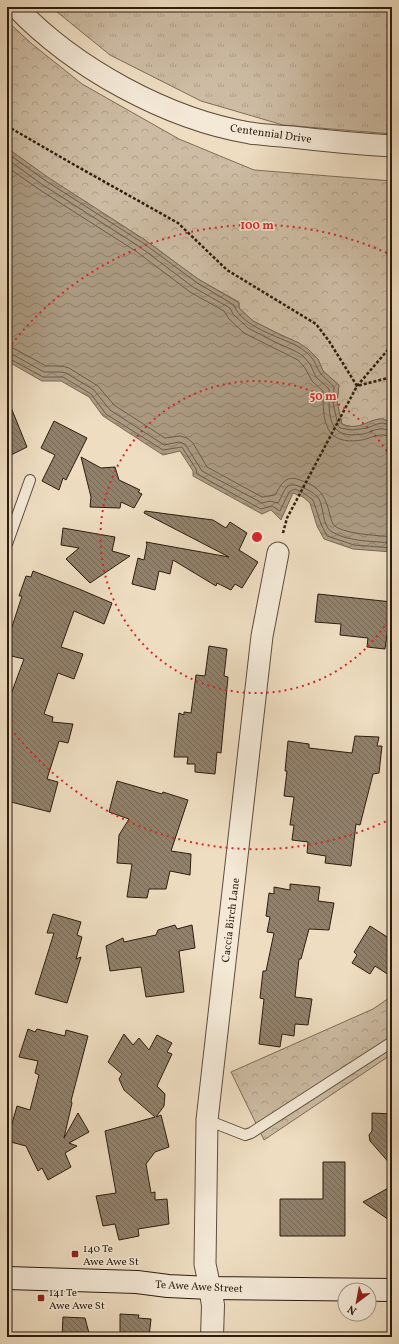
<svg xmlns="http://www.w3.org/2000/svg" width="399" height="1344" font-family="Vollkorn,serif">
  <style>
    .grass { fill: url(#grass-tufts); stroke: #7d6c58 }
    .park { fill: url(#park-crowns); stroke: #7d6c58 }
    .water { fill: url(#water-waves); stroke: #796955 }
    .lines { fill: none; stroke-linecap: round; stroke-linejoin: round }
    .shore { stroke: #6c5c49; stroke-width: 1 }
    .building { fill: url(#building-back-hatch); stroke: #2d1d0e }
    .service-casing { stroke: #5d4d3b; stroke-width: 12 }
    .minor-casing { stroke: #5d4d3b; stroke-width: 23 }
    .tertiary-casing { stroke: #5d4d3b; stroke-width: 24 }
    .secondary-casing { stroke: #2d1d0e; stroke-width: 24 }
    .path { stroke: #2d1d0e; stroke-width: 2.5; stroke-dasharray: 3 2; stroke-linecap: butt }
    .service { stroke: #f4e9d7; stroke-width: 10 }
    .minor { stroke: #f4e9d7; stroke-width: 21 }
    .tertiary { stroke: #f4e9d7; stroke-width: 22 }
    .secondary { stroke: #f4e9d7; stroke-width: 22 }
    .ring { fill: none; stroke: #d62828; stroke-width: 2; stroke-dasharray: 2 4 }
    .poi-dot { fill: #8f2418; stroke: #f4e9d7; stroke-width: 1.5 }
    .labels { text-anchor: middle; stroke-width: 3; stroke-linejoin: round; paint-order: stroke }
    .street-label { font-size: 11px; fill: #2d1d0e; stroke: #f4e9d7 }
    .poi-label { font-size: 11px; fill: #2d1d0e; stroke: #f4e9d7; text-anchor: start }
    .centre { fill: #d62828; stroke: #f4e9d7; stroke-width: 2 }
    .ring-label { font-size: 12px; text-anchor: middle; font-weight: bold; fill: #d62828; stroke: #f4e9d7; stroke-width: 3; stroke-linejoin: round; paint-order: stroke }
  </style>
  <defs>
    <pattern id="grass-tufts" width="24" height="20" patternUnits="userSpaceOnUse"><rect width="24" height="20" fill="#cdbca3"/><path d="M3 7l-1-3M5 7V3M7 7l1-3M15 17l-1-3M17 17v-4M19 17l1-3" fill="none" stroke="#b0a18b"/></pattern>
    <pattern id="park-crowns" width="20" height="18" patternUnits="userSpaceOnUse"><rect width="20" height="18" fill="#cdbca3"/><path d="M2 6a3 3 0 1 1 6 0M12 15a3 3 0 1 1 6 0" fill="none" stroke="#b0a18b"/></pattern>
    <pattern id="water-waves" width="16" height="10" patternUnits="userSpaceOnUse"><rect width="16" height="10" fill="#ac9c84"/><path d="M0 5q4-4 8 0t8 0" fill="none" stroke="#8c7f6a"/></pattern>
    <pattern id="building-back-hatch" width="6" height="6" patternUnits="userSpaceOnUse"><rect width="6" height="6" fill="#91816b"/><path d="M-1 5l2 2M0 0l6 6M5-1l2 2" fill="none" stroke="#776956"/></pattern>
  </defs>
  <rect width="100%" height="100%" fill="#eeddc1"/>
  <filter id="stains"><feTurbulence type="fractalNoise" baseFrequency=".005" numOctaves="4"/><feColorMatrix values="0 0 0 0 .2 0 0 0 0 .09 0 0 0 0 .02 0 0 0 .5 -.17"/></filter>
  <radialGradient id="worn" r=".72"><stop offset=".6" stop-color="#630" stop-opacity="0"/><stop offset="1" stop-color="#630" stop-opacity=".3"/></radialGradient>
  <path class="grass" d="M51 7H392V134L283 125 201 101 110 55Z"/>
  <g class="park">
    <path d="M7 21 32 44 82 84 179 139 254 170 392 181V423C389 422 386 420 383 419 369 418 360 432 342 424L337 402 339 385 323 371 318 359 299 343 279 334 253 321 239 308V302L198 279 145 240 48 178 7 148Z"/>
    <path d="M392 996V1054L264 1140 231 1072 373 1009Z"/>
  </g>
  <path class="water" d="M7 148 49 178 145 240 198 279 239 303V308L253 321 279 334 299 343 308 349 318 359 323 371 339 385 337 402 342 424C360 432 369 418 383 419 386 420 389 422 392 423V552L353 549 324 539 317 526 310 503 303 497 293 493 281 520 271 510 262 514 193 476V471L180 451 163 455 103 416 89 397 61 381H42L7 361Z"/>
  <g class="lines">
    <g class="shore">
      <path d="M7 153 46 181 143 243 196 282 234 305C242 327 278 336 297 346 304 350 312 356 315 363 317 366 318 371 321 374 325 379 330 382 334 387L333 403 338 425 340 428 352 430 367 428 377 424 383 423 392 426"/>
      <path d="M7 159 43 185 140 247 193 287 230 308 233 314 248 328 275 342 295 351 302 355 310 364 316 377 329 389C329 416 327 440 363 434 369 433 374 429 380 429 384 428 388 431 392 431"/>
      <path d="M7 167 40 190 137 252 190 292 224 311 229 319 244 333 298 360 305 368 312 381 323 391C323 421 324 446 362 440 368 439 375 435 380 435 384 434 388 437 392 437"/>
      <path d="M7 347 15 349 46 366H62L69 368 98 386 114 405 165 438 180 436 187 438 193 443 207 467 262 497 275 495C281 485 285 474 300 480 320 487 325 495 330 515 331 519 332 524 335 526 337 528 341 529 343 530 359 535 375 535 392 537"/>
      <path d="M7 353 12 354 44 372H61L66 373 94 390 110 410 164 445 179 442 185 444 202 471 262 503 270 501 278 503C285 492 284 480 301 487 307 489 312 492 317 496 325 505 321 526 332 532 350 542 372 541 392 543"/>
      <path d="M7 358 10 359 43 377H63L91 394 106 414 163 450 182 447 196 469 197 474 261 509 272 506 280 511 289 492 295 489 305 494 313 500 321 524 327 536 354 545 392 548"/>
    </g>
  </g>
  <g class="building">
    <path d="M7 400H8L27 447 7 457Z"/>
    <path d="M54 421 87 438 66 480 63 478 59 490 42 481 55 455 41 448Z"/>
    <path d="M81 457 101 468 115 467 119 480 140 490 138 492 142 494 134 508 121 502 120 508 90 507 91 497Z"/>
    <path d="M145 511 213 520 226 528 230 522 247 533 239 550 258 562 242 588 235 584 231 590 217 583 216 586 173 560 170 574 159 571 155 590 132 584 138 558 144 560 147 544 146 542 229 557 144 513Z"/>
    <path d="M63 528 115 537 112 551 130 556 90 583 66 559 79 548 61 545Z"/>
    <path d="M33 571 79 589 112 603 104 624 74 611 61 647 83 654 74 679 58 673 44 714 53 717 52 722 73 724 68 743 59 741 47 779 58 782 50 812 7 801V705L24 659 7 655V642L22 596H19L26 576 31 577Z"/>
    <path d="M318 594 392 602V627H388L385 649 367 647 368 638 340 635 341 624 315 622Z"/>
    <path d="M209 646 227 649 224 676 228 677 221 753 217 752 215 774 195 772V764H187L188 757H174L179 713 184 715V712L191 713 196 675 205 676Z"/>
    <path d="M355 736 379 737 377 746H382L379 773 373 774 360 825 356 824 351 866 325 863 326 856 307 853 308 842 292 840 294 825H290L294 797 284 796 287 771H285L288 741 309 744V748L352 753Z"/>
    <path d="M117 781 162 794 163 792 188 800 171 851 191 854 190 875 170 871 166 889H149L147 898 127 897 132 864 117 863 119 835 129 819 109 812Z"/>
    <path d="M290 884 320 887 318 901 334 903 329 930 309 929 301 959H299L295 997 312 999 308 1025 295 1024 294 1036 282 1034 280 1047 259 1044 264 999 260 998 263 971H266L274 933 267 932 270 917 266 916 269 893 274 894V887L290 890Z"/>
    <path d="M53 914 81 922 77 935 82 937 76 959 81 957 67 1003 35 994 54 933H47Z"/>
    <path d="M175 925 177 929 192 925 195 948 179 951 184 992 146 997 141 967 110 971 106 946 123 938 124 942 156 935 158 930Z"/>
    <path d="M370 926 392 940V977L375 966 370 974 352 963 357 955 354 952Z"/>
    <path d="M28 1029 35 1032 37 1029 65 1036 66 1030 88 1036 71 1101 72 1103 64 1138 78 1113 89 1132 69 1143 77 1146 65 1153 71 1167 48 1180 42 1168 38 1171 26 1146 7 1141 17 1106 30 1110 39 1075 35 1073 38 1061 19 1057Z"/>
    <path d="M124 1034 133 1045 139 1038 149 1050 157 1035 172 1043 167 1052 172 1054 157 1086 165 1094 164 1106 156 1117 161 1115 169 1147 155 1152 146 1164 151 1193 155 1192V1200L167 1199 169 1224 138 1229 139 1236 119 1240 115 1224 103 1226 96 1196 116 1193 105 1131 155 1117 124 1090 119 1079 122 1074 108 1062Z"/>
    <path d="M372 1113 392 1114V1166L370 1141 369 1135 372 1131Z"/>
    <path d="M323 1162H345V1236H280V1199H323Z"/>
    <path d="M392 1186V1222L363 1202Z"/>
    <path d="M120 1314 139 1315 138 1318 151 1319 149 1337H120Z"/>
    <path d="M63 1317 85 1318 90 1337H62Z"/>
  </g>
  <g class="lines">
    <defs>
      <g id="service">
        <path d="M7 544 30 480"/>
        <path d="M207 1120 245 1135 251 1133 392 1042"/>
      </g>
      <g id="minor">
        <path d="M16 7C74 68 167 119 250 133 264 135 278 136 292 137 326 141 359 144 392 146"/>
        <path d="M210 1288 205 1264 207 1120 262 636 278 553"/>
      </g>
      <path id="tertiary" d="M210 1288 213 1305 212 1337"/>
      <path id="secondary" d="M7 1278 137 1282 168 1286 210 1288 392 1290"/>
    </defs>
    <use href="#service" class="service-casing"/>
    <use href="#minor" class="minor-casing"/>
    <use href="#tertiary" class="tertiary-casing"/>
    <use href="#secondary" class="secondary-casing"/>
    <g class="path">
      <path d="M7 126 71 163 178 223 227 270 316 324 329 341 357 386 392 377"/>
      <path d="M283 533 287 518 357 386 392 345"/>
    </g>
    <use href="#service" class="service"/>
    <use href="#minor" class="minor"/>
    <use href="#tertiary" class="tertiary"/>
    <use href="#secondary" class="secondary"/>
  </g>
  <g class="ring">
    <path d="M391 616A156 156 0 1 1 391 458"/>
    <path d="M391 819A312 312 0 0 1 8 725M8 349A312 312 0 0 1 391 255"/>
  </g>
  <g class="poi-dot">
    <rect x="71" y="1250" width="8" height="8" rx="2"/>
    <rect x="37" y="1294" width="8" height="8" rx="2"/>
  </g>
  <g class="labels">
    <g class="street-label">
      <text transform="translate(271 133) rotate(8)" y="4">Centennial Drive</text>
      <text transform="translate(230 920) rotate(-83)" y="4">Caccia Birch Lane</text>
      <text transform="translate(199 1286) rotate(3)" y="4">Te Awe Awe Street</text>
    </g>
    <g class="poi-label">
      <text x="83" y="1252">140 Te<tspan x="83" dy="13">Awe Awe St</tspan></text>
      <text x="49" y="1296">141 Te<tspan x="49" dy="13">Awe Awe St</tspan></text>
    </g>
  </g>
  <circle cx="257" cy="537" r="6" class="centre"/>
  <g class="ring-label">
    <text x="257" y="229">100 m</text>
    <text x="323" y="400">50 m</text>
  </g>
  <rect width="399" height="1344" fill="none" stroke="#eeddc1" stroke-width="24"/>
  <rect x="8" y="8" width="383" height="1328" fill="none" stroke="#2d1d0e" stroke-width="2"/>
  <rect x="12" y="12" width="375" height="1320" fill="none" stroke="#2d1d0e"/>
  <g transform="translate(357 1302) rotate(212)"><circle r="19" fill="#f4e9d7" stroke="#a49787"/>
  <path d="M0-3L7 15L0 10L-7 15Z" fill="#8f2418"/>
  <text y="-6" font-size="11" font-weight="bold" text-anchor="middle" fill="#2d1d0e">N</text>
  </g>
  <rect width="100%" height="100%" filter="url(#stains)"/>
  <rect width="100%" height="100%" fill="url(#worn)"/>
</svg>
